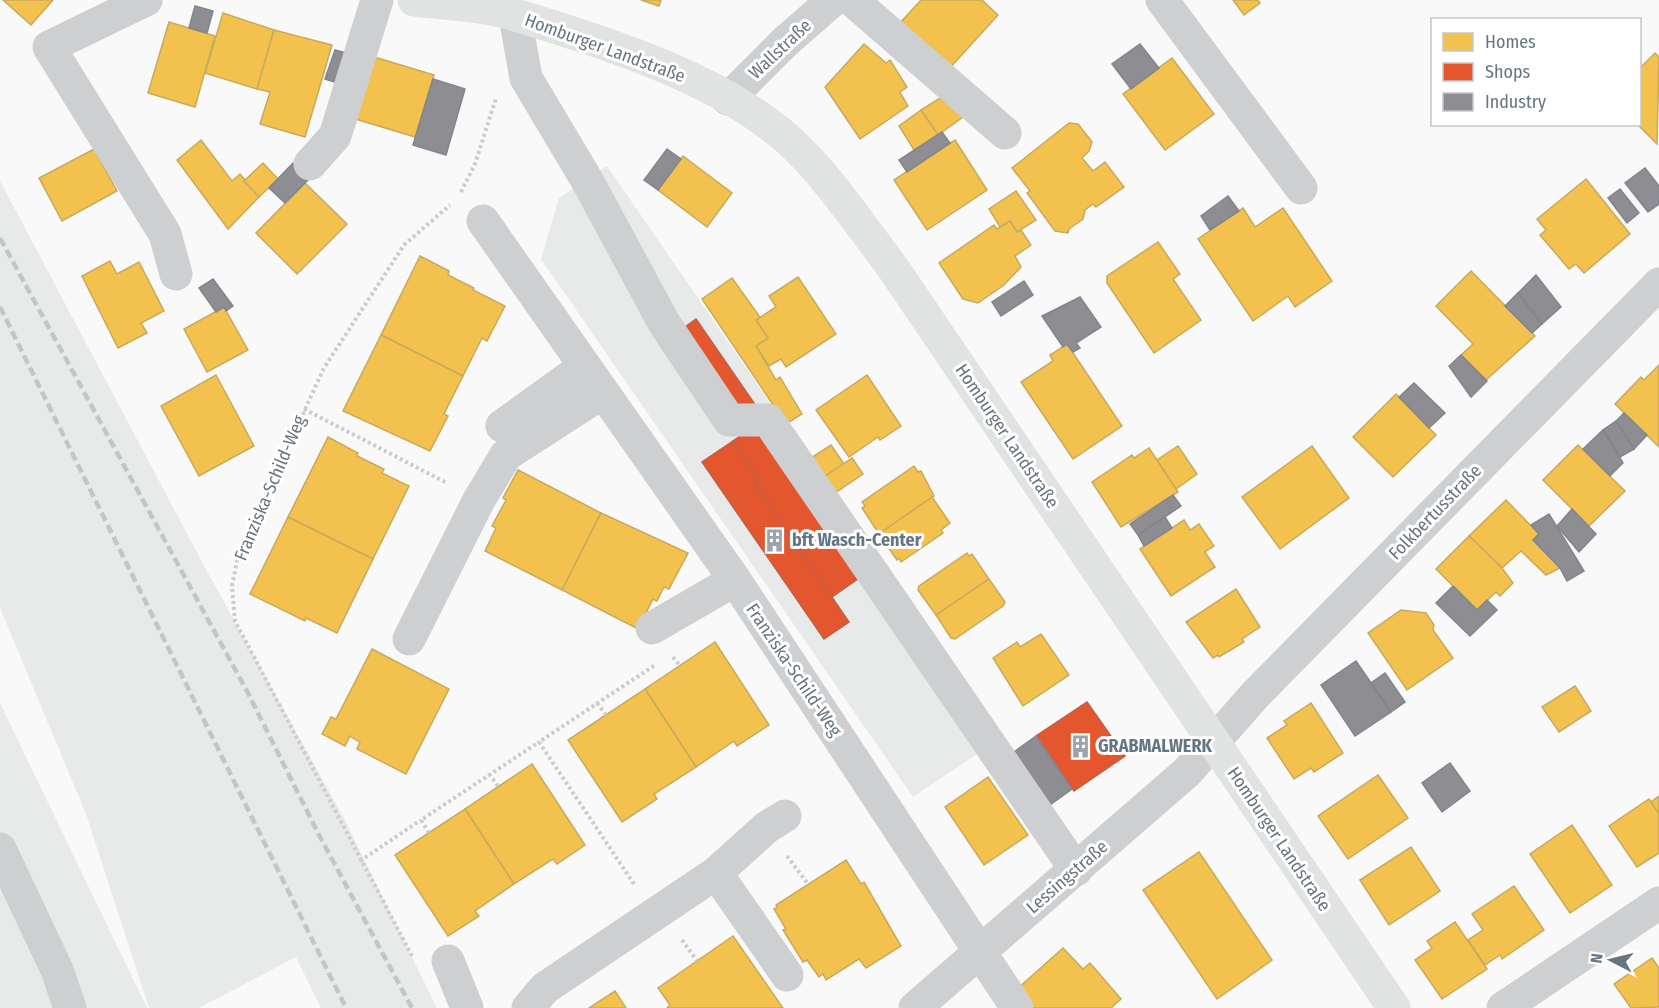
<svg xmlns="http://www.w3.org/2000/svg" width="1659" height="1008" font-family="'Fira Sans Condensed',sans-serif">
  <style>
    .built { fill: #e8e9e9 }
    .homes { fill: #f2c14e; stroke: #c8aa5e; stroke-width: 1.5 }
    .shops { fill: #e4572e; stroke: #be6048; stroke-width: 1.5 }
    .industry { fill: #8d8d92; stroke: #81868e; stroke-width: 1.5 }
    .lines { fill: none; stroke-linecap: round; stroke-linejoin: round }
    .path { stroke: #cbcccd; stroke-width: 4; stroke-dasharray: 3 3; stroke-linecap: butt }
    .minor { stroke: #cecfd0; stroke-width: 33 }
    .major { stroke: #e1e2e2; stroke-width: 33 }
    .rail { stroke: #c3c5c6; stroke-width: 4.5; stroke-dasharray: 9 4.5; stroke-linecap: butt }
    .labels { text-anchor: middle; stroke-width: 6; stroke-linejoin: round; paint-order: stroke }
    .street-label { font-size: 18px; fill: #657683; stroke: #fff }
    .poi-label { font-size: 18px; font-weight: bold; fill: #657683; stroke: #fff; text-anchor: start }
  </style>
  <rect width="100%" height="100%" fill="#f9f9f9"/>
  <g class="built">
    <path d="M607 166 1001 738 913 797 541 259 559 198Z"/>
    <path d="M0 181 209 575 345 820 437 1008H321L296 957 199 1008H149L86 814 0 608Z"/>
    <path d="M0 703 147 1008H0Z"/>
  </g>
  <g class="homes">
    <path d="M3 0H53L31 25Z"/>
    <path d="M641 0H661L659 6Z"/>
    <path d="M921 0H982L998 15 949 69 899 24Z"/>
    <path d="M1233 0H1258L1260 3 1244 15Z"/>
    <path d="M223 13 274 30 257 89 205 73Z"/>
    <path d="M169 22 215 36 195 107 148 93Z"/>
    <path d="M274 30 332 45 305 137 260 124 270 92 257 89Z"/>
    <path d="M864 44 886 63 890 60 907 87 900 92 908 106 860 139 825 87Z"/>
    <path d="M1655 53 1659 57 1657 144 1637 124 1640 68Z"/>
    <path d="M371 56 434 75 415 137 352 118Z"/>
    <path d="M1172 58 1214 114 1165 150 1123 94Z"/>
    <path d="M948 93 963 117 938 135 921 110Z"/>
    <path d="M921 110 938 135 914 150 899 126Z"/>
    <path d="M1069 123 1078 124 1092 142 1089 151 1082 158 1093 171 1105 162 1124 187 1096 207 1093 204 1085 210 1083 219 1069 229 1068 233 1055 231 1027 193 1030 191 1012 168Z"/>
    <path d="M201 140 232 181 240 174 259 197 228 229 177 160Z"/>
    <path d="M955 140 987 190 927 230 894 180Z"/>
    <path d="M94 149 117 191 62 221 39 178Z"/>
    <path d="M683 156 732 193 707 227 658 190Z"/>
    <path d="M263 163 278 179 259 197 244 181Z"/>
    <path d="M1586 179 1630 234 1584 273 1576 264 1569 269 1540 235 1546 230 1537 219Z"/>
    <path d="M305 183 347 224 297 274 256 233Z"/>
    <path d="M1016 191 1036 220 1017 232 1010 221 1000 227 989 209Z"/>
    <path d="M1243 208 1255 227 1283 208 1332 281 1295 307 1288 296 1253 321 1198 239Z"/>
    <path d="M1010 221 1017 232 1021 230 1031 245 1015 256 1021 267 1004 285 978 303 963 299 939 263 994 225 997 229Z"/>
    <path d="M1158 242 1180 274 1173 279 1201 320 1154 353 1107 283V276Z"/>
    <path d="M420 256 449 271 448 275 474 288 473 290 505 306 487 341 482 338 463 376 381 335Z"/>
    <path d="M110 261 117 274 139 262 164 311 141 323 147 333 118 348 82 276Z"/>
    <path d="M1471 271 1535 336 1486 380 1461 355 1473 344 1436 306Z"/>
    <path d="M798 277 836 334 786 367 781 359 769 366 756 346 768 338 756 320 776 307 769 296Z"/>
    <path d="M732 278 760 317 756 320 768 338 756 346 776 380 780 377 802 414 786 424 702 299Z"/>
    <path d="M224 307 248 350 207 372 184 329Z"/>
    <path d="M381 335 463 376 444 414 448 416 430 451 343 411Z"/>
    <path d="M1067 344 1122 426 1073 459 1021 382 1053 361 1050 355Z"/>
    <path d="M1659 365V447L1615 404 1641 377 1644 380Z"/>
    <path d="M216 375 254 446 199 476 161 406Z"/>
    <path d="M867 375 901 426 880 440 878 437 849 457 816 410Z"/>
    <path d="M1396 394 1436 435 1393 477 1353 437Z"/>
    <path d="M328 437 358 453 357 456 384 469 382 473 409 486 373 559 288 517Z"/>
    <path d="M831 445 844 464 824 477 811 458Z"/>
    <path d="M1578 445 1625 491 1589 526 1543 480Z"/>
    <path d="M1178 446 1197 474 1176 489 1157 460Z"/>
    <path d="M1312 446 1349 498 1280 549 1242 497Z"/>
    <path d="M1149 448 1178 492 1121 527 1092 482 1132 455 1134 458Z"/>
    <path d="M852 458 863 474 835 493 824 477Z"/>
    <path d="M914 466 918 472 921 471 934 496 879 534 862 508 865 506 862 502Z"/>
    <path d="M518 470 601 513 562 590 485 551 496 528 492 526 506 500 503 498Z"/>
    <path d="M932 497 950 523 941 530 943 533 901 562 899 558 897 560 879 534Z"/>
    <path d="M1506 500 1539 534 1533 540 1560 568 1546 575 1521 551 1502 568 1469 536Z"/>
    <path d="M601 513 688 553 669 589 664 587 657 601 653 599 638 629 562 590Z"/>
    <path d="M288 517 373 559 337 633 306 618 305 621 250 594Z"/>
    <path d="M1184 520 1190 530 1199 524 1214 546 1205 552 1215 567 1171 596 1140 549Z"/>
    <path d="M1469 536 1502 568 1513 583 1500 596 1496 592 1477 610 1436 569Z"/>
    <path d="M967 553 969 556 972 554 989 579 936 615 918 590 919 586Z"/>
    <path d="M989 579 1005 602 1003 606 955 639 951 638 936 615Z"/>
    <path d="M1236 589 1260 627 1242 639 1244 642 1219 657 1218 655 1213 658 1186 622Z"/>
    <path d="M1401 610 1426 613 1434 625 1433 630 1453 658 1407 690 1368 633Z"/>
    <path d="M1041 634 1069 675 1023 706 993 658 1017 642 1020 647Z"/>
    <path d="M715 642 769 725 737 746 734 741 696 767 645 689Z"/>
    <path d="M372 649 449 689 406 774 357 749 360 742 350 736 345 746 322 734 331 717 336 719Z"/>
    <path d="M1575 686 1591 711 1559 732 1542 707Z"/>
    <path d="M645 689 696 767 654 794 657 799 622 822 568 740Z"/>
    <path d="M1311 703 1343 753 1314 772 1311 768 1294 779 1267 738 1287 725 1284 721Z"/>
    <path d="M532 764 585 845 557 864 553 859 514 884 465 809Z"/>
    <path d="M1378 775 1408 818 1348 859 1318 816Z"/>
    <path d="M988 777 1028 835 984 865 945 807Z"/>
    <path d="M1659 796V814L1651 802Z"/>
    <path d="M1649 799 1659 814V853L1637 867 1609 826Z"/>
    <path d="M465 809 514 884 475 911 479 916 448 936 395 855Z"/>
    <path d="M1572 825 1612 885 1570 913 1530 854Z"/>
    <path d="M1411 847 1440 891 1389 925 1360 880Z"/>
    <path d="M1199 852 1272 960 1217 999 1143 890Z"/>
    <path d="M846 860 861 884 864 882 901 946 866 968 859 959 826 980 823 974 819 977 807 960 803 962 783 930 786 929 774 909 777 907 776 905Z"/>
    <path d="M1514 886 1544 930 1502 959 1500 955 1485 965 1468 940 1483 930 1472 914Z"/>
    <path d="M1455 922 1487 969 1442 999 1415 960 1432 948 1427 941Z"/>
    <path d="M733 936 783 1008H667L670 1005 658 988Z"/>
    <path d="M1063 948 1083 969 1090 963 1121 999 1111 1008H1029L1015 991Z"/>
    <path d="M1652 958 1659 968V1007L1631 1008 1614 984Z"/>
    <path d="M615 991 626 1008H589Z"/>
  </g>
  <g class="shops">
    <path d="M696 319 754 403 717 429 660 345Z"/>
    <path d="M758 424 862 576 832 597 754 483 759 479 733 441Z"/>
    <path d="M733 441 759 479 754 483 849 622 824 639 702 462Z"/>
    <path d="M1087 702 1125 756 1074 791 1036 736Z"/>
  </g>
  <g class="industry">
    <path d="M195 6 213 11 207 33 189 28Z"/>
    <path d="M1140 44 1159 68 1131 89 1112 64Z"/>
    <path d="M335 50 350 54 341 84 325 79Z"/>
    <path d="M433 79 465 89 446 155 413 145Z"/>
    <path d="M942 132 950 143 907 172 899 160Z"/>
    <path d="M667 149 681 159 658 190 644 180Z"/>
    <path d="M293 163 309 179 285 203 269 188Z"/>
    <path d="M1645 168 1659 186V204L1648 212 1625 183Z"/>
    <path d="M1620 189 1639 213 1627 223 1608 198Z"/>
    <path d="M1228 196 1239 211 1210 230 1201 216Z"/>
    <path d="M1536 275 1561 307 1542 324 1518 293Z"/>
    <path d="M213 279 233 306 226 311 224 307 216 312 199 288Z"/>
    <path d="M1024 281 1033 295 1001 316 992 302Z"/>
    <path d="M1518 293 1542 324 1532 333 1505 306Z"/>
    <path d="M1080 297 1101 327 1076 343 1080 348 1073 352 1067 344 1063 347 1042 316Z"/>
    <path d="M1461 355 1487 381 1471 397 1449 366Z"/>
    <path d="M1414 383 1445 413 1429 428 1399 397Z"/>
    <path d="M1624 413 1647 435 1634 449 1616 421Z"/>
    <path d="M1616 421 1634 449 1620 457 1603 430Z"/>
    <path d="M1603 430 1623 463 1610 476 1583 449Z"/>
    <path d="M1173 495 1181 506 1138 535 1130 524Z"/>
    <path d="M1572 509 1596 534 1579 552 1557 526Z"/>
    <path d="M1549 514 1584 571 1567 581 1560 568 1533 540 1539 534 1531 525Z"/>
    <path d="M1165 517 1172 528 1144 546 1138 535Z"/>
    <path d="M1453 586 1477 610 1487 600 1497 610 1470 636 1436 603Z"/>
    <path d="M1356 661 1391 712 1355 736 1321 685Z"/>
    <path d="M1385 673 1405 702 1391 712 1371 683Z"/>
    <path d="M1036 736 1072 789 1050 805 1014 752Z"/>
    <path d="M1450 763 1470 791 1442 812 1422 783Z"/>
  </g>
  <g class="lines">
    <g class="path">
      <path d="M461 192 475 164 496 98"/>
      <path d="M304 409 447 483"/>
      <path d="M673 657 680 666"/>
      <path d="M597 703 606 715"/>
      <path d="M489 774 498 786"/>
      <path d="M429 833 421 820 539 742"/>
      <path d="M787 856 808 884"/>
      <path d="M360 861 421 820"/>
      <path d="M634 884 539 742 655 665"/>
      <path d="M682 940 697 961"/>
      <path d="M412 956 235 621 232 586 238 556 324 368 404 245 450 205"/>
    </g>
    <g class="minor">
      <path d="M146 0 49 47 165 234 176 274"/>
      <path d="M852 0 1005 133"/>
      <path d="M1162 0 1301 188"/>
      <path d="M515 16 526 78 588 182 664 323 729 420H768L1076 870"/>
      <path d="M728 99 785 42 833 0"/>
      <path d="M310 164 335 136 377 0"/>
      <path d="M483 221 735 580 1017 1008"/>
      <path d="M502 426 584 367"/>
      <path d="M652 628 735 580"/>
      <path d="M409 639 479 500 506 455 602 393"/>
      <path d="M0 849 57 970 70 1008"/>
      <path d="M716 873 787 975"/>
      <path d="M448 961 467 1008"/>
      <path d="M528 1008 545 988 716 873 767 827 785 816"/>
      <path d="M915 1008 1187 772 1256 694 1659 284"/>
      <path d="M1503 1008 1659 903"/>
    </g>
    <path class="major" d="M414 0C445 4 479 4 509 13 605 43 733 80 804 155 836 188 863 229 891 265L1394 1008"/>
    <g class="rail">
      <path d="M0 238 248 693 319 835 412 1008"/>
      <path d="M0 307 346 1008"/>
    </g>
  </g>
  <defs>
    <symbol id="building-bare" viewBox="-9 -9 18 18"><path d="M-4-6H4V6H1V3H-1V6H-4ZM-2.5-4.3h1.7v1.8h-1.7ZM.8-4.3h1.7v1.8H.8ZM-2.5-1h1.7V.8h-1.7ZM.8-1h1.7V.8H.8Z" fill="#99a4ac" stroke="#fff" stroke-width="2.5" paint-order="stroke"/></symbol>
  </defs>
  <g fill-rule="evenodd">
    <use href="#building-bare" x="758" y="524" width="33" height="33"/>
    <use href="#building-bare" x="1064" y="730" width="33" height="33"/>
  </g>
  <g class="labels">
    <g class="street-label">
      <text transform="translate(605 48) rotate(20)" y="6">Homburger Landstraße</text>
      <text transform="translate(780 49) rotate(-43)" y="6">Wallstraße</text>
      <text transform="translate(1007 436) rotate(56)" y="6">Homburger Landstraße</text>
      <text transform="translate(270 488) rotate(-67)" y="6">Franziska-Schild-Weg</text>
      <text transform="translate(1435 512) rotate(-46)" y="6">Folkbertusstraße</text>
      <text transform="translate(794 670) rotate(56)" y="6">Franziska-Schild-Weg</text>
      <text transform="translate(1279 839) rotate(56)" y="6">Homburger Landstraße</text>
      <text transform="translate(1067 877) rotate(-41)" y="6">Lessingstraße</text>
    </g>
    <g class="poi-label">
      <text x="792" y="546">bft Wasch-Center</text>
      <text x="1098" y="752">GRABMALWERK</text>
    </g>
  </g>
  <rect x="1431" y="18" width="210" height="108" fill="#ffffff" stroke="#c1c8cd" stroke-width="1.5"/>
  <rect x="1443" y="33" width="30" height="18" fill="#f2c14e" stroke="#c1c8cd" stroke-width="1.5"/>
  <text x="1485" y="48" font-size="18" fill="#657683">Homes</text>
  <rect x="1443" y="63" width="30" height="18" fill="#e4572e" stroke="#c1c8cd" stroke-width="1.5"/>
  <text x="1485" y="78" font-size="18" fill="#657683">Shops</text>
  <rect x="1443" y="93" width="30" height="18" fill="#8d8d92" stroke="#c1c8cd" stroke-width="1.5"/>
  <text x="1485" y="108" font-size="18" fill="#657683">Industry</text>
  <g transform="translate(1611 960) rotate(277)" stroke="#ffffff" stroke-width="4.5" paint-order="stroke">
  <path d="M0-4.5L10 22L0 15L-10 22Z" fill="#657683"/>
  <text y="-9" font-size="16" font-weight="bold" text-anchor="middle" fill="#657683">N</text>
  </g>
</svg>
